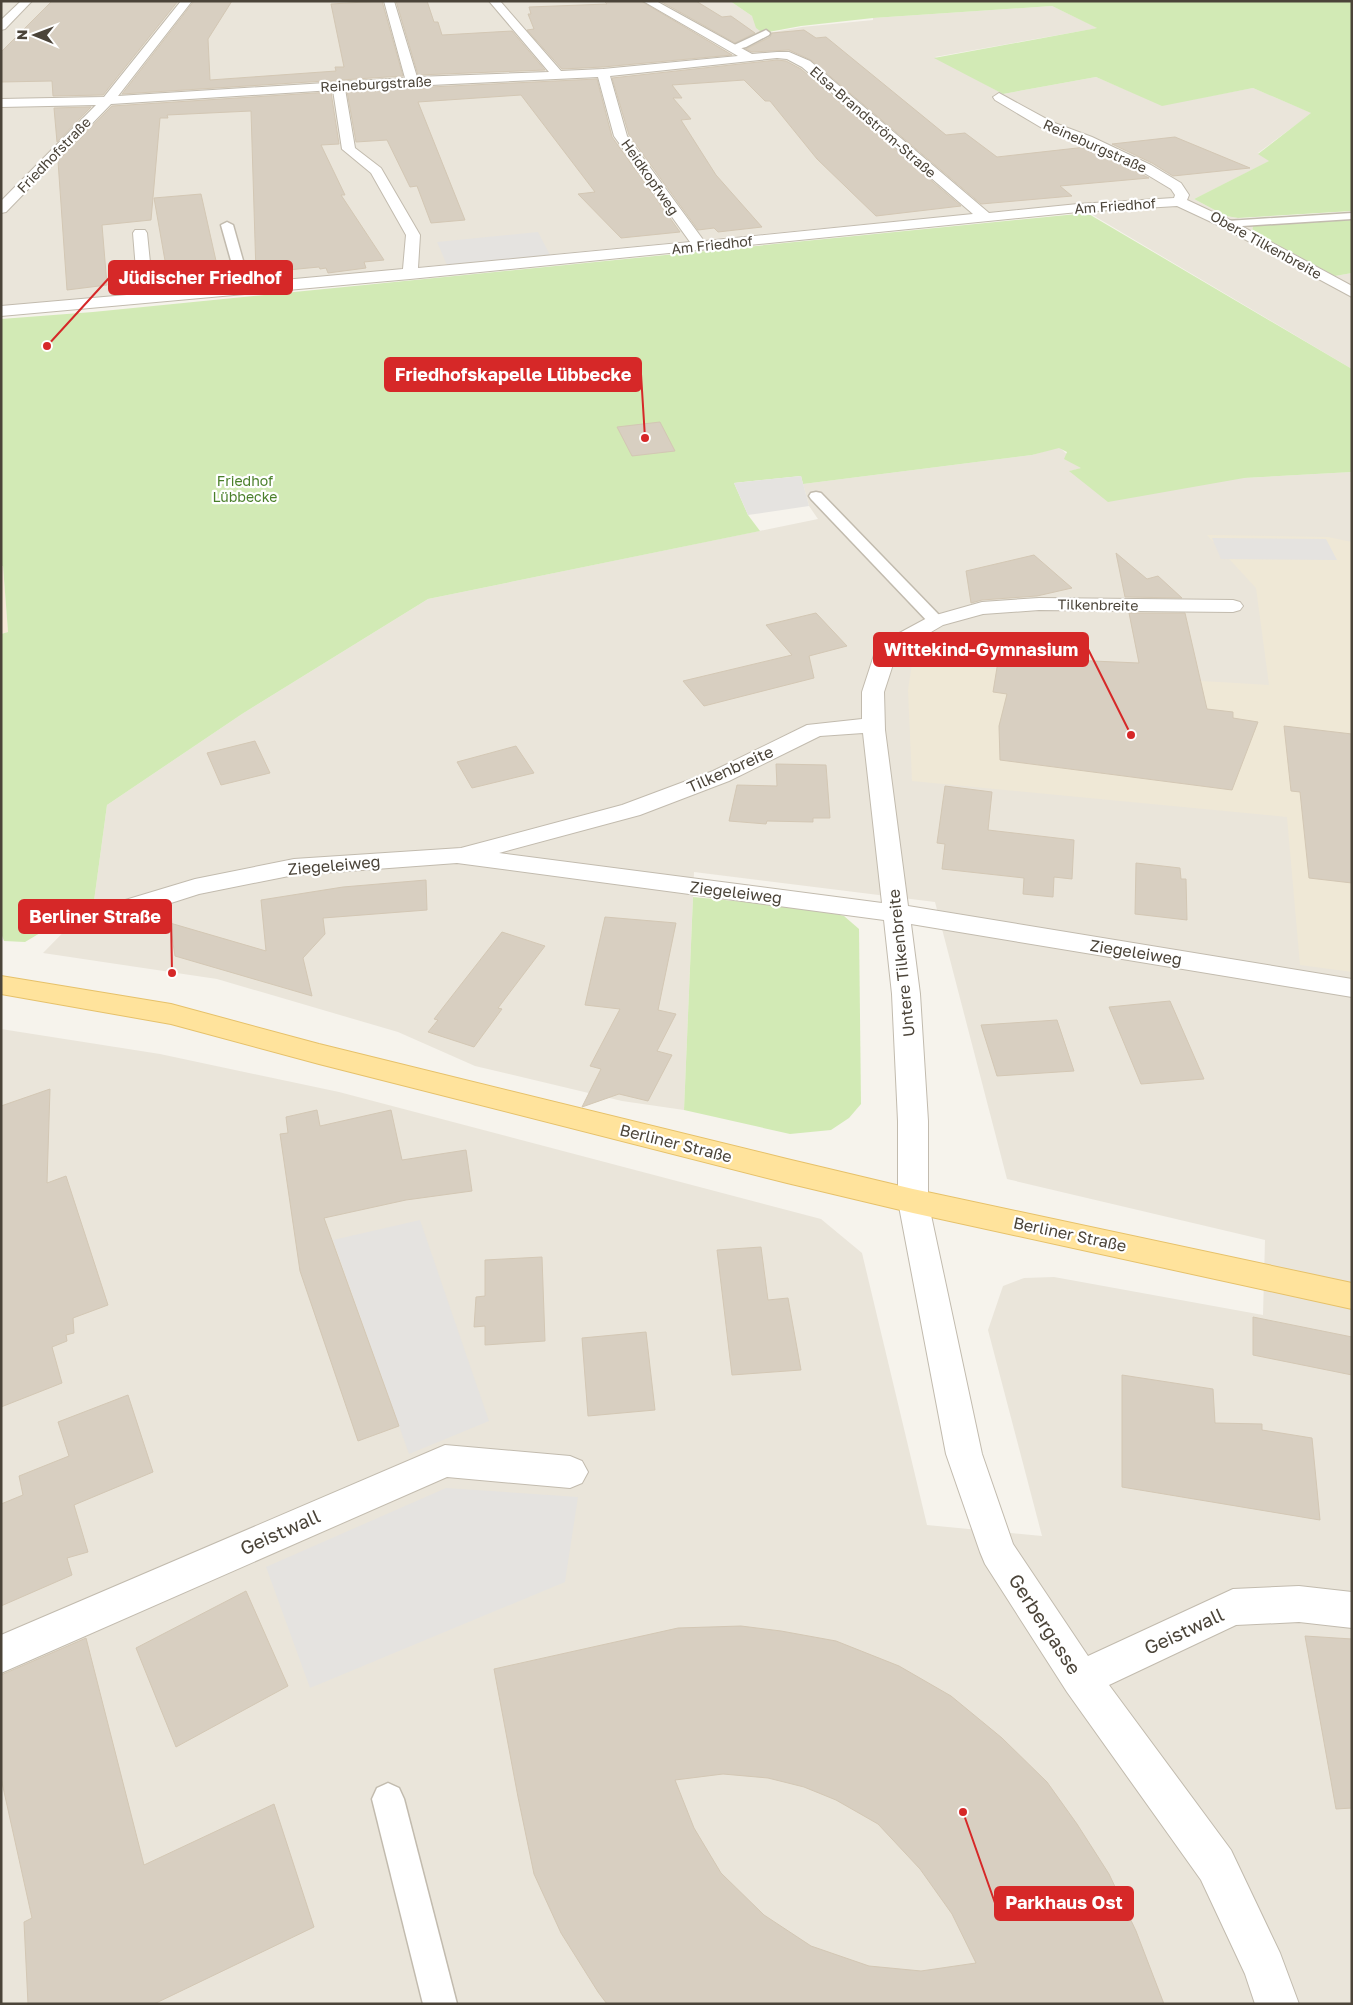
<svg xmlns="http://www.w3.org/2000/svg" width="1353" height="2005" font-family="'Golos Text',sans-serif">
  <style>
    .residential { fill: #eae5da }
    .commercial { fill: #f7ead8 }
    .education { fill: #efe8d6 }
    .green { fill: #d2eab5 }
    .parking { fill: #e5e3e0 }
    .building { fill: #d8cfc1; stroke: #d3c7b4; fill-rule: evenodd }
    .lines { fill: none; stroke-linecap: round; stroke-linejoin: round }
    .lane-casing { stroke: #c2bbae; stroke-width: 3 }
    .street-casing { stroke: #c2bbae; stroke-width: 2 }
    .primary-casing { stroke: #e6c16a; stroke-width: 2 }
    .lane { fill: #fff; fill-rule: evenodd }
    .street { fill: #fff; fill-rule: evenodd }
    .primary { fill: #ffe39c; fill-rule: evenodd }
    .labels { text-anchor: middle; stroke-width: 4.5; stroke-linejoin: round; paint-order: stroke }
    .far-street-label { font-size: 14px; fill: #4b4439; stroke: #fff }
    .far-park-label { font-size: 14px; fill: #4a7f2a; stroke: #fff }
    .street-label { font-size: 16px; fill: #4b4439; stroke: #fff }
    .near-street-label { font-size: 19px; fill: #4b4439; stroke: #fff }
    .leader { fill: none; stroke: #d62828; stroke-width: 2 }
    .callout-dot { fill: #d62828; stroke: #fff; stroke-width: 2 }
    .callout { fill: #d62828; stroke: #d62828; stroke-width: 2 }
    .callout-label { font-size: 18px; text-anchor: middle; font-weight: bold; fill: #fff }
  </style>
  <rect width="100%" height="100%" fill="#f6f3ec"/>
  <g class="residential">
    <path d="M1 1H730L752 16 768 33 802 27 873 20V18L1052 6 1098 28 935 57 1003 94 1096 77 1162 105 1253 88 1312 113 1258 153 1270 161 1194 199 1226 216 1238 218 1253 226 1252 231 1335 276 1352 273V369L1074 204 1 307Z"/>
    <path d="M1059 447 1082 468 1070 471 1244 478 1352 472V2004H1V1029L160 1054 339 1092 821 1219 862 1253 927 1525 1042 1536 988 1330 1003 1286 1024 1278 1054 1277 1263 1315 1265 1240 1007 1179 935 902 694 872 684 1110 622 1101 475 1066 398 1032 217 979 43 953 94 901 107 805 242 714 428 599 818 519 809 506 803 484 1032 455Z"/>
  </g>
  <path class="commercial" d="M1 566H3L8 632 1 634Z"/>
  <path class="education" d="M1207 535 1328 537 1352 542V972L1300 965 1287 817 912 781 908 690 912 664 1269 685 1256 588Z"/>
  <g class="green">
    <path d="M730 1H1352V211L1238 218 1226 216 1194 199 1269 161 1258 154 1311 113 1253 88 1162 106 1096 77 1003 94 934 58 1097 28 1052 6 873 18 801 26 763 33 756 28 752 16Z"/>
    <path d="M1087 213 1352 369V472L1244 478 1108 502 1069 471 1081 468 1064 459 1067 452 1059 448 1032 455 803 484 801 476 734 483 748 515 760 531 428 599 242 714 107 805 94 901 25 942 4 941 1 933V634L8 632 3 566H1V319L93 312Z"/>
    <path d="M1352 220V273L1335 276 1252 231 1253 226Z"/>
    <path d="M693 897 817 909 844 916 859 929 861 1104 849 1118 831 1130 790 1134 684 1110Z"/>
  </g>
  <g class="parking">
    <path d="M538 232 550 255 447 265 437 242Z"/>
    <path d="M801 476 809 506 748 515 734 483Z"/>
    <path d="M1212 538 1326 539 1337 560 1221 559Z"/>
    <path d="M420 1220 489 1421 409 1454 333 1240Z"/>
    <path d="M446 1488 578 1497 565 1582 310 1688 266 1567Z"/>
  </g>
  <g class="building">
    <path d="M52 1H178L103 95 53 96 52 81 1 82V52Z"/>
    <path d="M194 1H232L208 39 210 80 336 71 335 67H344L331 4 382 1 403 76 122 94Z"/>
    <path d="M396 1H427L434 22H438L442 35 512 31 545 70 418 75Z"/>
    <path d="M604 1H641L732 55 603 67 562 69 527 30 534 29 528 14H531L529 7 607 4Z"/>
    <path d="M660 1H696L722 17 731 16 755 33 735 43Z"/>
    <path d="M804 30 816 38 826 37 946 135 965 133 997 157 1086 147 1149 178 1060 186 1072 196 981 204 811 60 789 50 752 52 746 49 770 37 772 33Z"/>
    <path d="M777 60 786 61 801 69 961 206 876 216 817 159 770 101H765L744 80 672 85 682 98H673L691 119 681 120 716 175 762 227 718 232 714 228 698 230 629 135 612 78Z"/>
    <path d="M597 79 612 137 680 232 621 238 578 194 595 192 521 95 418 102 465 220 431 223 417 186 410 187 387 140 356 142 347 91Z"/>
    <path d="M331 92 339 144 321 145 345 195H341L384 260 364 262 366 268 328 273 326 268 320 269 319 267 256 273 251 111 167 115 168 118H160L151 220 102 225 107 285 67 290 58 161 112 106Z"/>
    <path d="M91 107 57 142 54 108Z"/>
    <path d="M1175 137 1250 168 1173 176 1152 163 1112 144Z"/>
    <path d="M201 194 221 283 170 289 154 198Z"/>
    <path d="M660 422 675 451 632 456 617 427Z"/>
    <path d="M1116 553 1147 579 1158 576 1182 598 1125 597Z"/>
    <path d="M1034 555 1072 588 1037 596 982 600 971 603 966 571Z"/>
    <path d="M816 613 847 646 809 656 814 678 704 706 683 681 792 655 766 625Z"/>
    <path d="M1129 613H1185L1207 709 1233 712V718L1258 722 1232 790 1000 760 999 726 1007 694 993 692 1001 643 1065 645 1069 660 1139 663Z"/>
    <path d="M1284 726 1352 734V883L1309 878 1300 792 1291 791Z"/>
    <path d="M255 741 270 773 221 785 207 753Z"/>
    <path d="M516 746 534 773 472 788 457 762Z"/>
    <path d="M776 764 826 765 830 818H813V822L767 821 766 824 729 821 737 785 777 786Z"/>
    <path d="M945 786 992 792 988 830 1074 840 1072 879 1054 877 1053 897 1023 894 1024 878 942 869 945 844 937 843Z"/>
    <path d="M1136 863 1180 868 1181 879H1186L1187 920 1135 914Z"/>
    <path d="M426 880 427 910 323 918 325 934 303 958 312 996 175 956 170 923 266 951 261 900 343 887Z"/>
    <path d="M605 917 676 923 658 1010 676 1014 657 1051 672 1055 648 1101 619 1094 582 1107 601 1069 590 1066 620 1009 585 1005Z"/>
    <path d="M502 932 545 946 498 1008 502 1009 474 1047 428 1032 438 1020 434 1019Z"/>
    <path d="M1170 1001 1204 1079 1141 1084 1109 1007Z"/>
    <path d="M1057 1020 1074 1071 997 1076 981 1025Z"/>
    <path d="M50 1089 47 1183 66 1176 108 1305 73 1318 74 1333 66 1335 67 1341 52 1347 62 1383 1 1407V1106Z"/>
    <path d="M317 1110 320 1126 391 1110 402 1160 466 1150 472 1191 406 1200 324 1218 399 1426 358 1441 300 1271 280 1134 288 1133 286 1117Z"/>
    <path d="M761 1247 768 1300 788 1298 801 1370 732 1375 717 1250Z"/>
    <path d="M542 1257 545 1341 485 1345V1326L474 1327 476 1297 485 1296V1260Z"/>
    <path d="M1253 1317 1352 1337V1375L1253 1355Z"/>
    <path d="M646 1332 655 1410 588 1416 582 1338Z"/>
    <path d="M1122 1375 1213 1389 1215 1423 1262 1424V1430L1312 1438 1320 1520 1122 1487Z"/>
    <path d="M128 1395 153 1472 74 1505 88 1552 67 1558 72 1575 1 1606V1504L23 1495 19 1476 69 1456 58 1422Z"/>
    <path d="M246 1591 288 1686 176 1747 136 1648Z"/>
    <path d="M741 1626 781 1631 836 1641 899 1666 951 1696 1002 1738 1047 1782 1077 1824 1109 1874 1136 1931 1164 2004H607L598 1992 561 1933 534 1874 518 1797 494 1669 678 1628ZM723 1774 768 1778 804 1787 836 1800 878 1824 920 1869 952 1914 976 1963 921 1971 869 1966 811 1946 764 1915 721 1873 694 1828 675 1780Z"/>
    <path d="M1305 1636 1352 1639V1808L1336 1809Z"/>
    <path d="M86 1638 144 1865 274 1804 314 1927 154 2004H28L24 1922 32 1918 1 1778V1675Z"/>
  </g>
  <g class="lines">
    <defs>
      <g id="lane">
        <path d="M766 30 770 33 769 35 746 47 734 50 730 47Z"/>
        <path d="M1352 213V219L1227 227 1221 224 1227 221Z"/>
        <path d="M227 222 233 225 251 289 249 292 245 293 239 289 221 225Z"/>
        <path d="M816 492 821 493 942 618 944 621 942 624H930L811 499 809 496 811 493Z"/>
        <path d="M388 1783 399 1788 404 1799 457 2004H423L372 1799 377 1788Z"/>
      </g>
      <g id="street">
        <path d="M21 1H32L5 29 1 30V20Z"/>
        <path d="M181 1H192L118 96 405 78 384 1H394L417 77 549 72 489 1H500L561 71 603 69 738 56 643 1H656L752 54 777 52H789L810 61 989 213 1078 204 1174 198 1175 195 1171 189 1141 171 1082 143 1042 128 995 100 993 97 999 93 1052 122 1092 137 1151 165 1181 183 1189 195 1187 200 1232 221 1352 286V297L1222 227 1177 206 1078 212 410 279 1 316V306L138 294 133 233 135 230H145L147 233 153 292 403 269 406 235 371 173 342 149 333 90 111 104 6 212 1 213V201L96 105 1 107V99L104 97ZM777 58 787 59 802 67 973 214 704 241 627 136 610 76ZM598 77 614 136 690 242 418 268 420 235 381 168 355 148 345 89Z"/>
        <path d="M1039 598 1233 600 1240 602 1243 606 1240 610 1233 612 1039 610 983 614 943 625 897 652 884 692 885 730 908 906 1352 979V997L911 924 920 994 928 1121V1201L982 1454 1013 1544 1088 1656 1233 1589 1299 1586 1352 1592V1628L1299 1622 1236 1625 1109 1685 1231 1850 1280 1953 1299 2004H1255L1245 1974 1201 1880 1067 1692 985 1564 980 1552 946 1454 898 1201V1121L892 994 884 920 457 863 294 875 199 894 121 919 112 916 108 910 112 904 195 879 294 859 461 848 622 805 713 771 807 725 862 719V692L876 649 879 644 929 617 982 602ZM863 733 882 903 499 853 640 815 729 781 820 736Z"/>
        <path d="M445 1445 570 1456 582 1461 588 1472 582 1483 570 1488 447 1477 1 1673V1635Z"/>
      </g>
      <path id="primary" d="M1 976 171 1004 319 1044 787 1159 913 1189 1352 1283V1309L913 1213 787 1183 319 1064 171 1024 1 994Z"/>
    </defs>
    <use href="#lane" class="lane-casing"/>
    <use href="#street" class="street-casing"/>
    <use href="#primary" class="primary-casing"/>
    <use href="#lane" class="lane"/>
    <use href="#street" class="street"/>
    <use href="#primary" class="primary"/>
  </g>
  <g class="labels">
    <g class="far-street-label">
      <text transform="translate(376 84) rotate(-3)" y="5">Reineburgstraße</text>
      <text transform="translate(873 122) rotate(41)" y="5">Elsa-Brandström-Straße</text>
      <text transform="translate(1095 146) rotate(24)" y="5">Reineburgstraße</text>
      <text transform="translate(54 155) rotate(-46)" y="5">Friedhofstraße</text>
      <text transform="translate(650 177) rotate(55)" y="5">Heidkopfweg</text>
      <text transform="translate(1115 206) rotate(-4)" y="5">Am Friedhof</text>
      <text transform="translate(712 245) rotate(-6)" y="5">Am Friedhof</text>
      <text transform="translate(1266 245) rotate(29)" y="5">Obere Tilkenbreite</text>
      <text transform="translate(1098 605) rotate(1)" y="5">Tilkenbreite</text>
    </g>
    <g class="far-park-label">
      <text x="245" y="486">Friedhof<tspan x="245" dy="16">Lübbecke</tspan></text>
    </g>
    <g class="street-label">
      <text transform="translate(730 769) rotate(-24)" y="6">Tilkenbreite</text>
      <text transform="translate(334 865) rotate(-5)" y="6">Ziegeleiweg</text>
      <text transform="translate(736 892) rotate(7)" y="6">Ziegeleiweg</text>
      <text transform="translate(1136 952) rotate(9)" y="6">Ziegeleiweg</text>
      <text transform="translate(901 963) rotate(-96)" y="6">Untere Tilkenbreite</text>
      <text transform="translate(676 1143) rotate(14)" y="6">Berliner Straße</text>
      <text transform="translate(1070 1234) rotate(12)" y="6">Berliner Straße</text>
    </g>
    <g class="near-street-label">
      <text transform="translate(280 1532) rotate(-24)" y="7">Geistwall</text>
      <text transform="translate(1045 1624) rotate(57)" y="7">Gerbergasse</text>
      <text transform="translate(1184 1631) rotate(-25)" y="7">Geistwall</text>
    </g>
  </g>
  <path class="leader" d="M47 346L109 278M645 438L641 374M1131 735L1088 649M172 973L171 917M963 1812L995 1903"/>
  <g class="callout-dot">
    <circle cx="47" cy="346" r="5"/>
    <circle cx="645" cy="438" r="5"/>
    <circle cx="1131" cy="735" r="5"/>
    <circle cx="172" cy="973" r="5"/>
    <circle cx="963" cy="1812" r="5"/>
  </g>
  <g class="callout">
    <rect x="109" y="261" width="183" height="33" rx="5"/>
    <rect x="385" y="358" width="256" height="33" rx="5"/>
    <rect x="874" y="633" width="214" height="33" rx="5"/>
    <rect x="19" y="900" width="152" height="33" rx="5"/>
    <rect x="995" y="1887" width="138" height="33" rx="5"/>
  </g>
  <g class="callout-label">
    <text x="200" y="284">Jüdischer Friedhof</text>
    <text x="513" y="381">Friedhofskapelle Lübbecke</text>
    <text x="981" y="656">Wittekind-Gymnasium</text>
    <text x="95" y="923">Berliner Straße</text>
    <text x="1064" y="1909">Parkhaus Ost</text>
  </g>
  <rect width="1353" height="2005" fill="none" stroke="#4b4439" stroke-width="5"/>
  <g transform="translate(35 35) rotate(271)" stroke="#ffffff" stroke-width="4" paint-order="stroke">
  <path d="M0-4L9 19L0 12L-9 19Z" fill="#4b4439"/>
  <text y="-8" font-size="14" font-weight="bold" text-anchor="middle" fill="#4b4439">N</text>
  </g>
</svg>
